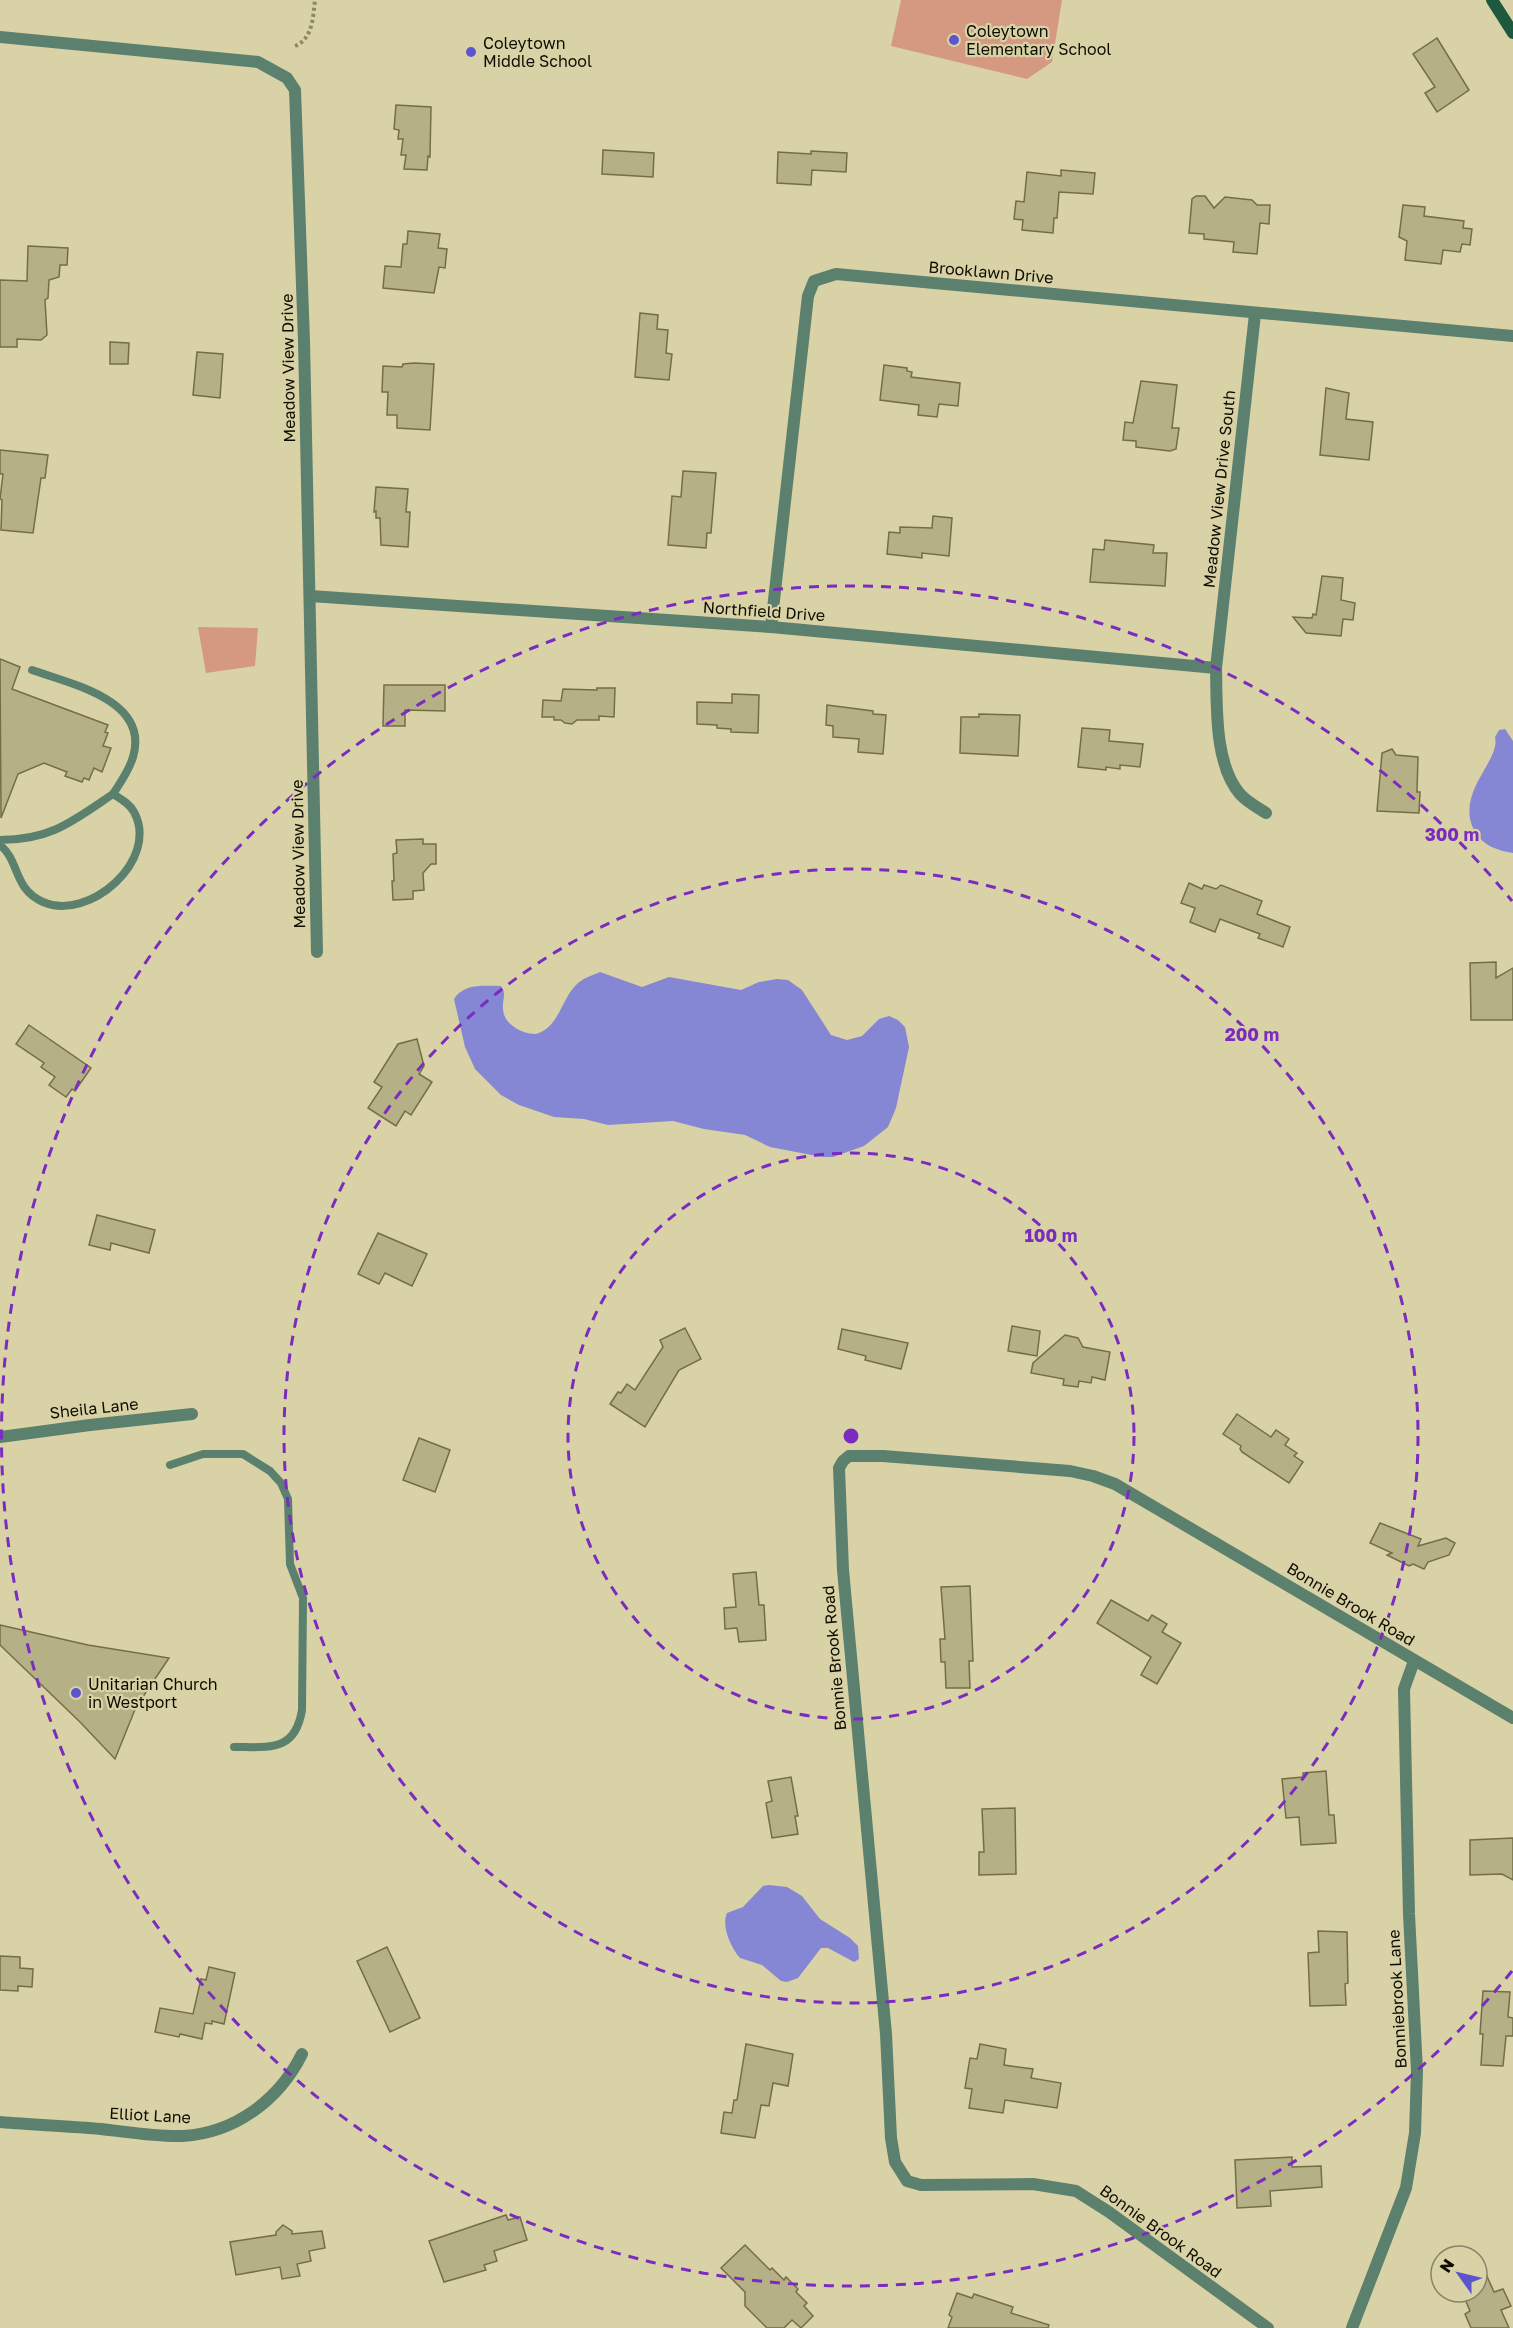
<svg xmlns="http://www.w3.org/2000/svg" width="1513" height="2328" font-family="'Golos Text',sans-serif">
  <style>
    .green { fill: #d59982 }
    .water { fill: #8587d4 }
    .building { fill: #b6b086; stroke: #746e46; stroke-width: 1.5 }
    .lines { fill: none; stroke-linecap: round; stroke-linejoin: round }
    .path { stroke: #8b8767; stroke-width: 4; stroke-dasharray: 3 3; stroke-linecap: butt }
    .service { stroke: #5b806d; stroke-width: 8 }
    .minor { stroke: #5b806d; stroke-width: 12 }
    .secondary { stroke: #1c593f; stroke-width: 12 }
    .ring { fill: none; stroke: #7b2cbf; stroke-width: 3; stroke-dasharray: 10 8 }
    .poi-dot { fill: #5d55ce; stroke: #d8d2a6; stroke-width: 2 }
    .labels { text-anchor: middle; stroke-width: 4.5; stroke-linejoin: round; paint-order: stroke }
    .poi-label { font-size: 16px; fill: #0f0d01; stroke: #d8d2a6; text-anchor: start }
    .street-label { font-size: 16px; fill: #0f0d01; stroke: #d8d2a6 }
    .centre { fill: #7b2cbf; stroke: #d8d2a6; stroke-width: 3 }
    .ring-label { font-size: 18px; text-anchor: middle; font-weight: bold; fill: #7b2cbf; stroke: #d8d2a6; stroke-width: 4.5; stroke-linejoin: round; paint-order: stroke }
  </style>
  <rect width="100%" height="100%" fill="#d8d2a6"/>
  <g class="green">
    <path d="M901 0H1062L1052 62 1027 79 891 46Z"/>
    <path d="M198 627 258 628 255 666 206 673Z"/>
  </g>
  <g class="water">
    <path d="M1505 729 1513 741V853C1496 850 1483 846 1474 830 1455 792 1501 761 1495 737L1499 730Z"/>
    <path d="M600 972 642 987 669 977 741 990 759 982 777 979 788 980 802 990 831 1035 847 1040 862 1036 879 1019 889 1016 898 1020 905 1027 909 1047 896 1108 888 1127 864 1146 833 1157H822L770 1147 745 1135 704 1129 673 1121 608 1125 584 1119 554 1117 519 1105 501 1095 475 1069 465 1047 454 999C464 983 484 986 501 986 507 994 502 1000 503 1009 504 1025 522 1034 536 1034 560 1027 561 998 578 983 584 978 593 975 600 972Z"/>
    <path d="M769 1885 787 1887 802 1896 820 1919 850 1938 858 1946 859 1959 854 1962 828 1948H821L798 1978 787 1982 781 1981 762 1965 740 1958C731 1948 721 1926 727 1913L743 1907 763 1886Z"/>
  </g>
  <g class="building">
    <path d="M1437 38 1469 90 1437 112 1425 93 1435 87 1413 54Z"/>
    <path d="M396 105 431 107 430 157 428 156 427 170 404 169 406 155H401L403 139H398L399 130 394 129Z"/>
    <path d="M603 150 654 153 653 177 602 174Z"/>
    <path d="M811 151 847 153 846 172 812 170 811 185 777 183 778 152 811 154Z"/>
    <path d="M1061 170 1095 173 1093 194 1059 192 1057 218H1054L1053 233 1022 230 1023 220 1014 219 1016 201 1024 202 1027 172 1061 176Z"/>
    <path d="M1196 196H1205L1214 208 1225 197 1252 200 1257 205H1270L1269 224 1260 223 1257 254 1233 252 1234 242 1204 239V234L1189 233 1192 199Z"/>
    <path d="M1403 205 1425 207 1424 216 1464 221 1463 228 1472 229 1470 245 1462 244 1460 252 1443 250 1441 264 1405 260 1407 241 1399 237Z"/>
    <path d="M408 231 440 234 438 248 447 249 445 268 439 267 434 293 383 288 385 266 401 267 403 244H407Z"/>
    <path d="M28 246 68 248 67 265H60L59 277 49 280 48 298 45 300 47 335 41 340 17 339V347H0V280L27 281Z"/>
    <path d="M640 313 658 315 657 329 668 330 666 353 672 354 669 380 635 377Z"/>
    <path d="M110 342 129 343 128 364H110Z"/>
    <path d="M197 352 223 354 220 398 193 395Z"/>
    <path d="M414 363 434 364 430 430 397 428V415H387L388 392H382L383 366 402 367 403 364Z"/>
    <path d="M884 365 907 368V371L912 372 911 377 960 383 958 406 939 404 937 417 918 415 919 405 880 400Z"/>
    <path d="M1141 381 1177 385 1172 428H1179L1176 449 1170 451 1136 447V441L1123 440 1125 422 1133 423Z"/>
    <path d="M1326 388 1349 393 1346 419 1373 422 1369 460 1320 455Z"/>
    <path d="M0 450 48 455 45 478H41L33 533 1 530 2 500 0 499 3 474H0Z"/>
    <path d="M683 471 716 473 711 533H707L706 548 668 545 672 496 681 497Z"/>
    <path d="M376 487 408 489 406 512H410L408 547 381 545 380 518H376V511L374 512Z"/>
    <path d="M933 516 952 518 949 556 922 553V558L887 554 889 532 900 533V527L932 528Z"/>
    <path d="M1105 540 1154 545 1153 553H1167L1165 586 1090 582 1093 549 1104 550Z"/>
    <path d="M1322 576 1343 578 1341 600 1355 603 1353 620 1343 619 1341 636 1306 633 1293 617 1312 618 1313 614 1316 615Z"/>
    <path d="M0 659 20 667 12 689 108 725 105 732 108 733 103 746 111 748 102 772 94 768 89 780 84 778 82 782 65 776 67 772 44 763 18 774 1 818Z"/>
    <path d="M384 685H445V711L405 710V726H383Z"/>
    <path d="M597 688H615L614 717 599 716V720H577L572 724 565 723 561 720H554V717H542L543 700 561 701 563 689 597 690Z"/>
    <path d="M732 694 759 695 758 733 731 732V729L717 728V725L697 724V702L732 703Z"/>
    <path d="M827 705 873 711V714L886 715 883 754 858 752 859 739 833 737V726L826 725Z"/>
    <path d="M979 714 1020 715 1018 756 960 753 961 717H979Z"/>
    <path d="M1082 728 1110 730 1109 741 1143 744 1140 767 1120 765V769L1106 767V770L1078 767Z"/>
    <path d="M1392 749 1396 755 1418 757 1417 792H1420L1419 813 1377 811 1382 753Z"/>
    <path d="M423 839V844H436V864H431L423 873 424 890 413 891V899L393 900 392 881H394L393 854 397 853 396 840Z"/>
    <path d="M1189 883 1202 889 1204 885 1216 889 1221 885 1262 901 1257 914 1290 927 1283 947 1258 938 1260 934 1220 919 1215 932 1190 922 1195 908 1181 903Z"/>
    <path d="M1496 962V978L1513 968V1020H1471L1470 963Z"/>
    <path d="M29 1025 91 1068 75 1091 72 1089 66 1097 49 1085 55 1077 41 1067 44 1063 16 1044Z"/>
    <path d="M417 1039 424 1066 419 1074 432 1082 411 1115 405 1111 396 1126 368 1108 382 1087 374 1082 398 1044Z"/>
    <path d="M97 1215 155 1230 149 1253 111 1243 110 1250 89 1245Z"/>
    <path d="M378 1233 427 1254 412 1286 385 1273 379 1284 358 1274Z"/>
    <path d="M1012 1326 1040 1331 1037 1356 1008 1351Z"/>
    <path d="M685 1328 701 1359 679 1370 645 1427 610 1404 618 1392 621 1393 627 1384 635 1390 663 1347 660 1340Z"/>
    <path d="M842 1329 908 1343 901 1369 865 1360 866 1356 838 1349Z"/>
    <path d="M1065 1335 1078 1338 1083 1347 1110 1352 1105 1380 1092 1377 1091 1383 1079 1381 1078 1387 1063 1385 1064 1379 1031 1373 1033 1363Z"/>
    <path d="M1237 1414 1271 1437 1276 1430 1289 1439 1285 1445 1297 1453 1294 1456 1303 1462 1289 1483 1242 1452 1240 1449 1241 1446 1223 1434Z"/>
    <path d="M419 1438 450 1450 435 1492 403 1480Z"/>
    <path d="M1380 1523 1421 1539 1418 1546 1446 1538 1455 1543 1449 1555 1428 1562 1424 1569 1413 1564 1409 1566 1387 1555 1392 1553 1370 1543Z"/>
    <path d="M756 1572 759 1605H764L766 1640 739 1642 737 1628 725 1629 724 1608 736 1607 733 1574Z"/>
    <path d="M970 1586 973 1661H969L970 1688H946L945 1662H941L940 1639H945L941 1587Z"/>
    <path d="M1111 1600 1148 1621 1152 1615 1167 1624 1162 1632 1181 1643 1157 1684 1141 1675 1151 1657 1097 1623Z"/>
    <path d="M0 1625 88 1645 169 1658 136 1707 115 1759 80 1722 0 1645Z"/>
    <path d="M1326 1771 1329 1815H1334L1336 1843 1301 1845 1299 1817 1286 1818 1282 1779 1303 1777V1773Z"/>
    <path d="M791 1777 798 1816H795L798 1834 772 1838 766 1803 772 1801 768 1781Z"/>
    <path d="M1015 1808 1016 1874 979 1875V1852H984L982 1809Z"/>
    <path d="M1513 1838V1880L1502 1874 1470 1875V1840Z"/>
    <path d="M1318 1931 1347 1932 1348 1983 1345 1984 1346 2005 1310 2006 1308 1953 1319 1952Z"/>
    <path d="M387 1947 420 2018 390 2032 357 1961Z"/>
    <path d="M0 1956 20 1957V1968L33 1969 32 1987 18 1986V1991L0 1990Z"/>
    <path d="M209 1967 235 1973 224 2024 212 2021V2024L205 2023 202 2039 180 2034 179 2037 155 2032 160 2008 193 2014 201 1979 206 1980Z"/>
    <path d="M1483 1991 1510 1992 1508 2017 1513 2018V2036H1506L1503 2066 1481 2065 1483 2034H1480Z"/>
    <path d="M746 2044 793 2054 788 2086 773 2083 769 2106 761 2105 755 2138 721 2133 724 2112 732 2113 734 2100H737Z"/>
    <path d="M980 2044 1006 2049 1004 2065 1033 2069 1031 2078 1061 2083 1057 2108 1005 2100 1003 2113 969 2108 972 2089 965 2088 970 2058 977 2059Z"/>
    <path d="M1292 2157V2167L1321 2166 1322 2187 1270 2191 1271 2206 1237 2208 1235 2160Z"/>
    <path d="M506 2215 508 2220 520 2217 527 2240 494 2251 497 2261 484 2265 486 2270 444 2282 429 2241Z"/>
    <path d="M283 2225 292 2231V2234L322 2231 325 2248 309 2251 311 2261 297 2264 300 2276 282 2279 280 2267 236 2275 230 2242 276 2235V2232Z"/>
    <path d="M745 2245 770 2270 772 2268 784 2280 786 2277 798 2289 796 2292 807 2303 804 2306 813 2316 801 2328 792 2320 784 2328H767L745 2306V2292L721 2268Z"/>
    <path d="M1477 2254 1494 2292 1503 2289 1511 2306 1501 2310 1509 2328H1471L1465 2314 1470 2311 1462 2292H1477Z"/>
    <path d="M957 2293 972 2298 974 2294 1013 2307 1011 2313 1049 2325 1048 2328H948L952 2317 949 2315Z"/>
  </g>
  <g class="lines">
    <path class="path" d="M295 46C313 39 313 16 315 0"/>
    <g class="service">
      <path d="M32 670C71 684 150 700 133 757 129 771 120 783 113 794"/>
      <path d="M0 840C51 840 73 821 113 794 121 799 130 804 134 812 160 860 89 922 43 902 13 889 20 861 0 845"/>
      <path d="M170 1465 203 1454H243L270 1471 281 1483 288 1499 290 1564 303 1598 302 1710C295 1752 270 1747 234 1747"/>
    </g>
    <g class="minor">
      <path d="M0 37 258 62 287 78 295 90 304 341 317 952"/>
      <path d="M1255 314 1216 668C1217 705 1214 764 1240 794 1247 802 1257 807 1266 813"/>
      <path d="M310 596 771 627 1216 668"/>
      <path d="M771 627 808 296 814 281 836 274 1513 336"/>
      <path d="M0 1437 90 1425 192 1414"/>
      <path d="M0 2122C34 2125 67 2126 101 2129 128 2132 156 2137 183 2136 235 2133 279 2100 302 2054"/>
      <path d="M1268 2328 1109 2212 1076 2191 1033 2184 921 2185 907 2181 895 2162 891 2138 886 2034 843 1570 839 1468 843 1461 849 1456H883L1070 1471 1093 1476 1115 1484 1513 1718"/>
      <path d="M1352 2328 1406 2188 1415 2133 1417 2071 1409 1914 1404 1689 1414 1661"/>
    </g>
    <path class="secondary" d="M1492 0 1513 33"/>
  </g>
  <g class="ring">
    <circle cx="851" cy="1436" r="283"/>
    <circle cx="851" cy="1436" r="567"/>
    <path d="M1512 1971A850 850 0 1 1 1512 901"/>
  </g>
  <g class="poi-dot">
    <circle cx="954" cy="40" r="6"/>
    <circle cx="471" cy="52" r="6"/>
    <circle cx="76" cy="1693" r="6"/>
  </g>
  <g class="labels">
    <g class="poi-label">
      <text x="966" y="37">Coleytown<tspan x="966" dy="18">Elementary School</tspan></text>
      <text x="483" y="49">Coleytown<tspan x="483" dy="18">Middle School</tspan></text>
      <text x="88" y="1690">Unitarian Church<tspan x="88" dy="18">in Westport</tspan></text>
    </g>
    <g class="street-label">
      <text transform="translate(991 272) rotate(5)" y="6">Brooklawn Drive</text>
      <text transform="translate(288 368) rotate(-91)" y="6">Meadow View Drive</text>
      <text transform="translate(1219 489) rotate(-84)" y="6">Meadow View Drive South</text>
      <text transform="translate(764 611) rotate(4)" y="6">Northfield Drive</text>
      <text transform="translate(298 854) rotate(-91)" y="6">Meadow View Drive</text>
      <text transform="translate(94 1408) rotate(-6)" y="6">Sheila Lane</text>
      <text transform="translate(1351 1604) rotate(31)" y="6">Bonnie Brook Road</text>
      <text transform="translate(834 1658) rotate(-95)" y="6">Bonnie Brook Road</text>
      <text transform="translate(1397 1999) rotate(-93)" y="6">Bonniebrook Lane</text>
      <text transform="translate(150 2115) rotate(3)" y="6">Elliot Lane</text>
      <text transform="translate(1161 2231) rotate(36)" y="6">Bonnie Brook Road</text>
    </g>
  </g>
  <circle cx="851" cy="1436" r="9" class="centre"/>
  <g class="ring-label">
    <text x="1452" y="841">300 m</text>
    <text x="1252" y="1041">200 m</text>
    <text x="1051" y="1242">100 m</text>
  </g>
  <g transform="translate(1459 2274) rotate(304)"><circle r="28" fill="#d8d2a6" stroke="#888364" stroke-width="1.5"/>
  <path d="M0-4.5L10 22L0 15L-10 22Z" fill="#5d55ce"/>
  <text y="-9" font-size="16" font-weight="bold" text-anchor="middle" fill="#0f0d01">N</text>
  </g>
</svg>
